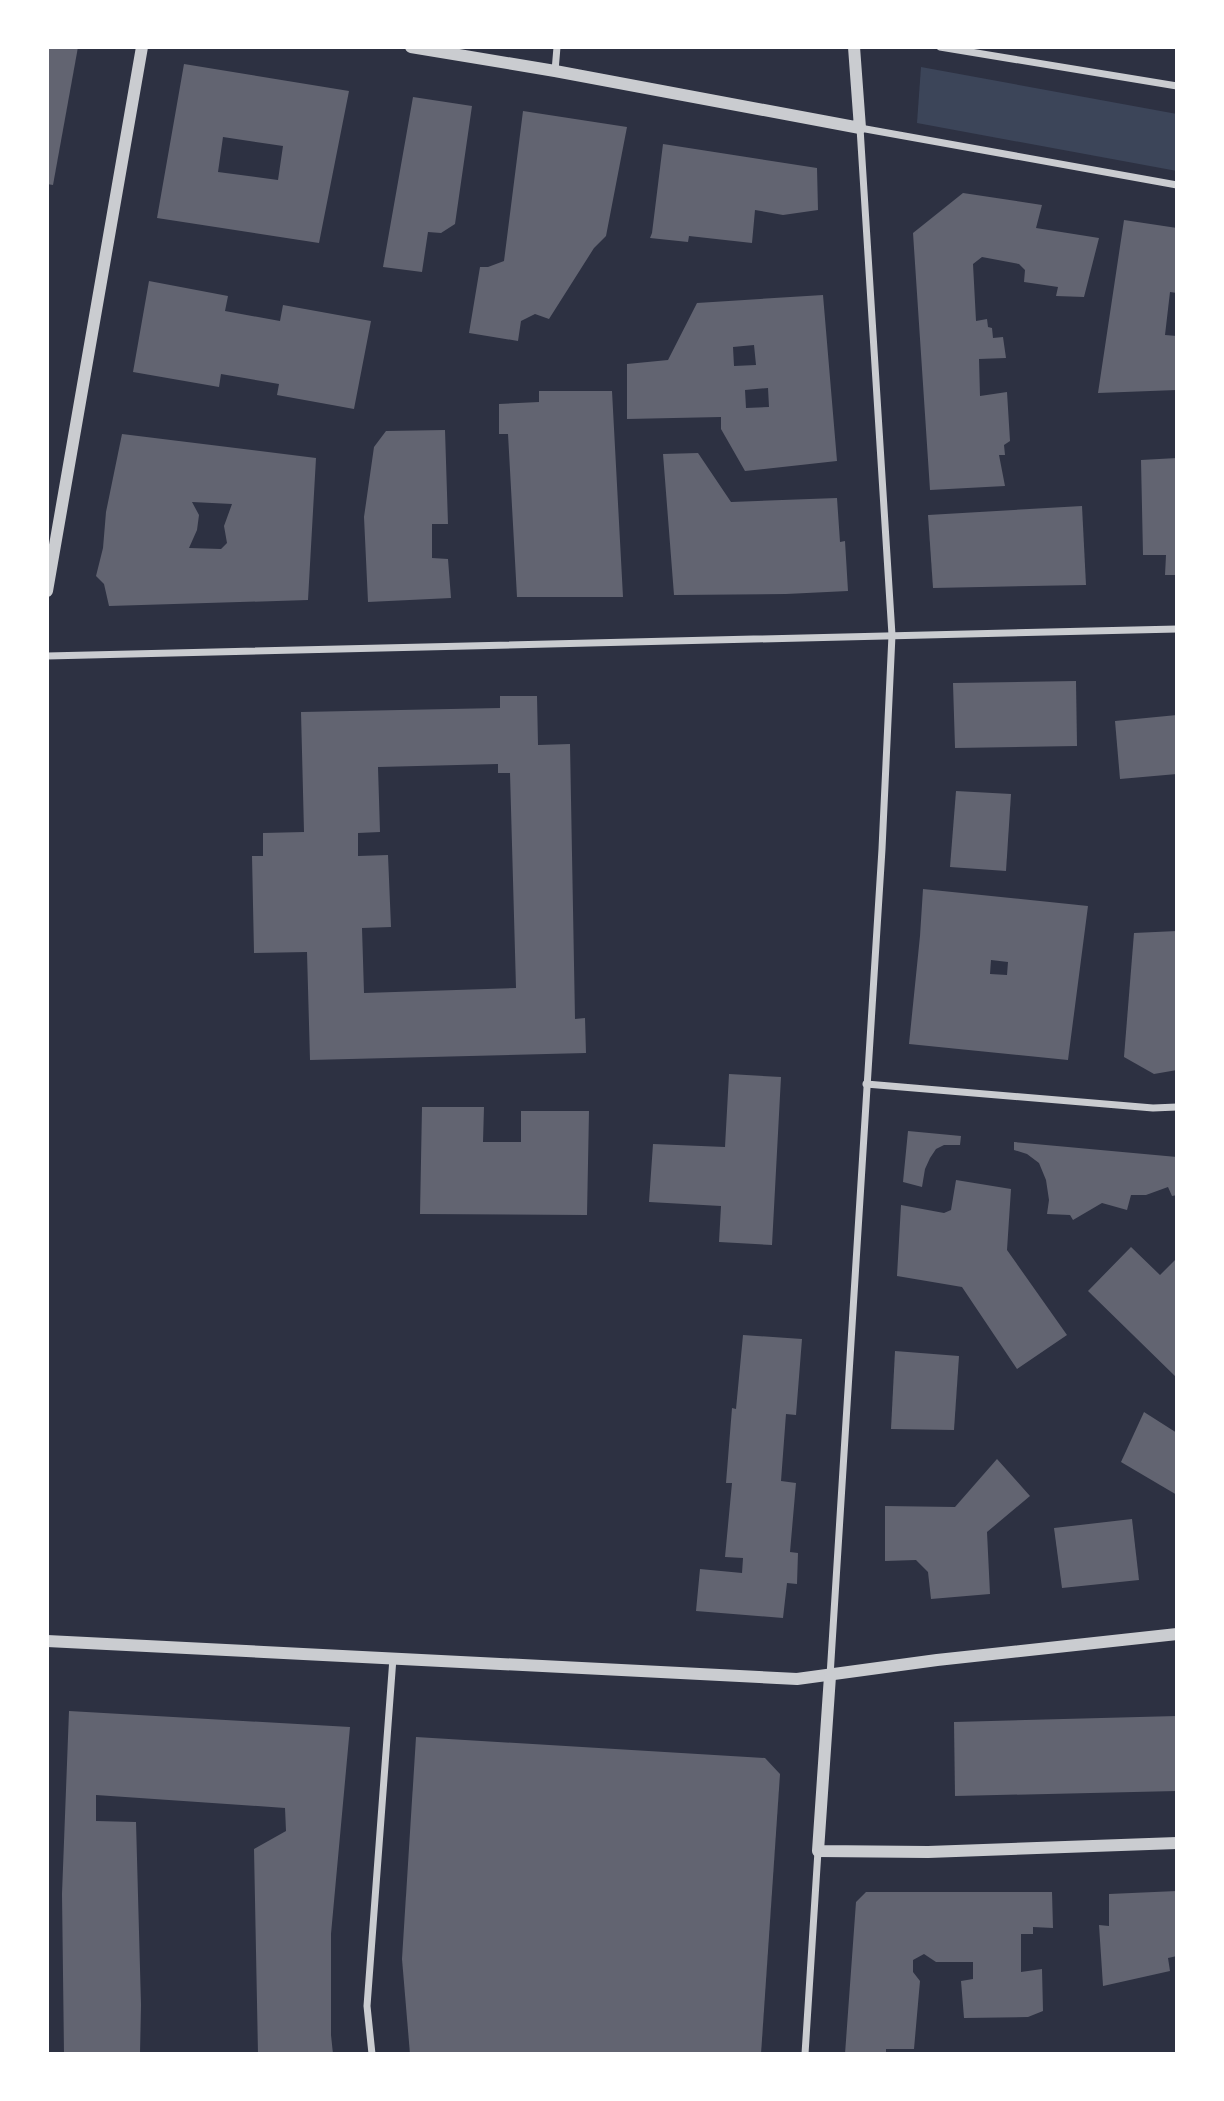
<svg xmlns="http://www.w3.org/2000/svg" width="1224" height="2101" font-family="'PT Sans',sans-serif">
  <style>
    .green { fill: #3c4559 }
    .building { fill: #626471; fill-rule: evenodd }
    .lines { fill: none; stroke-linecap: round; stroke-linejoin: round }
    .minor { stroke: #caccd0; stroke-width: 7 }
    .tertiary { stroke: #caccd0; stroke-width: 12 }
  </style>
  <rect width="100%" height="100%" fill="#2d3142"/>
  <path class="green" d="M921 67 1177 114V171L917 123Z"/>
  <g class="building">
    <path d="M47 47H78L53 185 47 184Z"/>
    <path d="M184 64 349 91 319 243 157 218ZM223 137 283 146 278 180 218 172Z"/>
    <path d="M413 97 472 106 455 224 441 233 428 232 422 272 383 267Z"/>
    <path d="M523 111 627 127 606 236 594 248 549 319 535 314 521 321 518 341 469 333 480 267H488L504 261Z"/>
    <path d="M663 144 817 168 818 210 783 215 755 210 752 243 689 236 688 242 650 238 652 233Z"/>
    <path d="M963 193 1042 205 1036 228 1099 238 1084 297 1056 296 1058 287 1024 282 1025 270 1019 264 982 257 973 264 976 321 987 319 988 327 992 328 993 338 1003 337 1006 358 979 359 980 396 1007 392 1010 441 1004 445 1005 455H999L1005 486 930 490 913 233Z"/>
    <path d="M1124 220 1177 228V293L1170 292 1165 335 1177 336V390L1098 393Z"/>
    <path d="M149 281 228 296 225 311 280 321 283 305 371 321 354 409 277 395 279 384 221 374 219 387 133 372Z"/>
    <path d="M823 295 837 461 745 471 721 429V417L627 419V364L668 360 697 303ZM754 345 756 365 734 366 733 347ZM768 388 769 407 746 408 745 390Z"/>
    <path d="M539 391H612L623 597H517L508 434H499V404L539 402Z"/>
    <path d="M445 430 448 524H432V558L448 559 451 598 368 602 364 517 374 447 386 431Z"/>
    <path d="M122 434 316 458 308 600 109 606 104 584 96 576 103 548 106 512ZM192 502 232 504 224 526 227 543 221 549 189 548 197 530 199 515Z"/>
    <path d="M698 453 731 502 837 498 840 542 845 541 848 591 786 594 674 595 663 454Z"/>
    <path d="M1177 458V575H1165L1166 555H1143L1141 460Z"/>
    <path d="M1082 506 1086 585 933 588 928 515Z"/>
    <path d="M1076 681 1077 746 955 748 953 683Z"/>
    <path d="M500 696H537L538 745 570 744 575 1019 585 1018 586 1053 310 1060 307 952 254 953 252 856H263V833L304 832 301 712 500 708ZM498 764V773H510L516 988 364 993 362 928 391 927 388 855 358 856V833L380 832 378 767Z"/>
    <path d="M1177 715V774L1120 779 1115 721Z"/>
    <path d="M956 791 1011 794 1006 871 950 867Z"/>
    <path d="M923 889 1088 906 1068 1060 909 1044 920 936ZM991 960 1008 962 1007 975 990 974Z"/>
    <path d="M1177 931V1070L1154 1074 1124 1057 1134 933Z"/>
    <path d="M729 1074 781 1077 772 1245 719 1242 721 1206 649 1202 653 1144 725 1147Z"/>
    <path d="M422 1107H484L483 1142H521V1111H589L587 1215 420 1214Z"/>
    <path d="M908 1131 961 1136 960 1145H944L936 1149 930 1158 925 1169 922 1187 903 1182Z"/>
    <path d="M1014 1142 1177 1157V1195L1172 1196 1168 1187 1146 1195H1131L1127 1210 1102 1203 1073 1220 1070 1215 1047 1214 1049 1200 1046 1180 1039 1163 1027 1154 1014 1150Z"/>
    <path d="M956 1180 1011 1189 1007 1250 1067 1335 1017 1369 962 1287 897 1276 901 1205 944 1213 951 1210Z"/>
    <path d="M1131 1247 1160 1275 1177 1258V1378L1088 1291Z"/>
    <path d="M743 1335 802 1339 796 1415 786 1414 781 1481 796 1483 790 1552 798 1553 797 1584 787 1583 783 1618 696 1611 700 1569 742 1573 743 1558 725 1557 732 1483H726L732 1408 736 1409Z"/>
    <path d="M895 1351 959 1356 954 1430 891 1429Z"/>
    <path d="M1144 1412 1177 1433V1495L1121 1462Z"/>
    <path d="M997 1459 1030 1496 987 1532 990 1594 931 1599 928 1572 916 1560 885 1561V1506L955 1507Z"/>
    <path d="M1132 1519 1139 1580 1062 1588 1054 1528Z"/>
    <path d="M69 1711 350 1727 331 1934V2035L333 2054H258L254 1849 286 1831 285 1808 96 1795V1821L136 1822 141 2005 140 2054H64L62 1894Z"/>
    <path d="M1177 1716V1791L955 1796 954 1722Z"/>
    <path d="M416 1737 765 1758 780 1774 761 2054H410L402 1959Z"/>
    <path d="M1177 1891V1956L1168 1958 1170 1971 1103 1986 1099 1925 1109 1926V1894Z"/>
    <path d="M866 1892H1052L1053 1928 1033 1927V1934H1021V1972L1042 1969 1043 2011 1028 2017 964 2018 961 1981 973 1979V1962H936L924 1954 913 1960V1972L920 1981 914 2049H886V2054H845L856 1902Z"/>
  </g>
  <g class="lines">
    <g class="minor">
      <path d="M940 47 1177 86"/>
      <path d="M555 71 557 47"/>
      <path d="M47 656 1177 629"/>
      <path d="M866 1084 1153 1108 1177 1107"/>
      <path d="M830 1676 882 849 892 635 860 128 1177 185"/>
      <path d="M372 2054 367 2006 393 1658"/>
      <path d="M805 2054 818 1851"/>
    </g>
    <g class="tertiary">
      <path d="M411 47 555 71 860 128 854 47"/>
      <path d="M47 591 142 47"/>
      <path d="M47 1641 797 1679 937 1660 1177 1634"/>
      <path d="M830 1676 818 1851 928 1852 1177 1843"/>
    </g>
  </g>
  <rect width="1224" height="2101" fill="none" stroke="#ffffff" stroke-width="98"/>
</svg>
